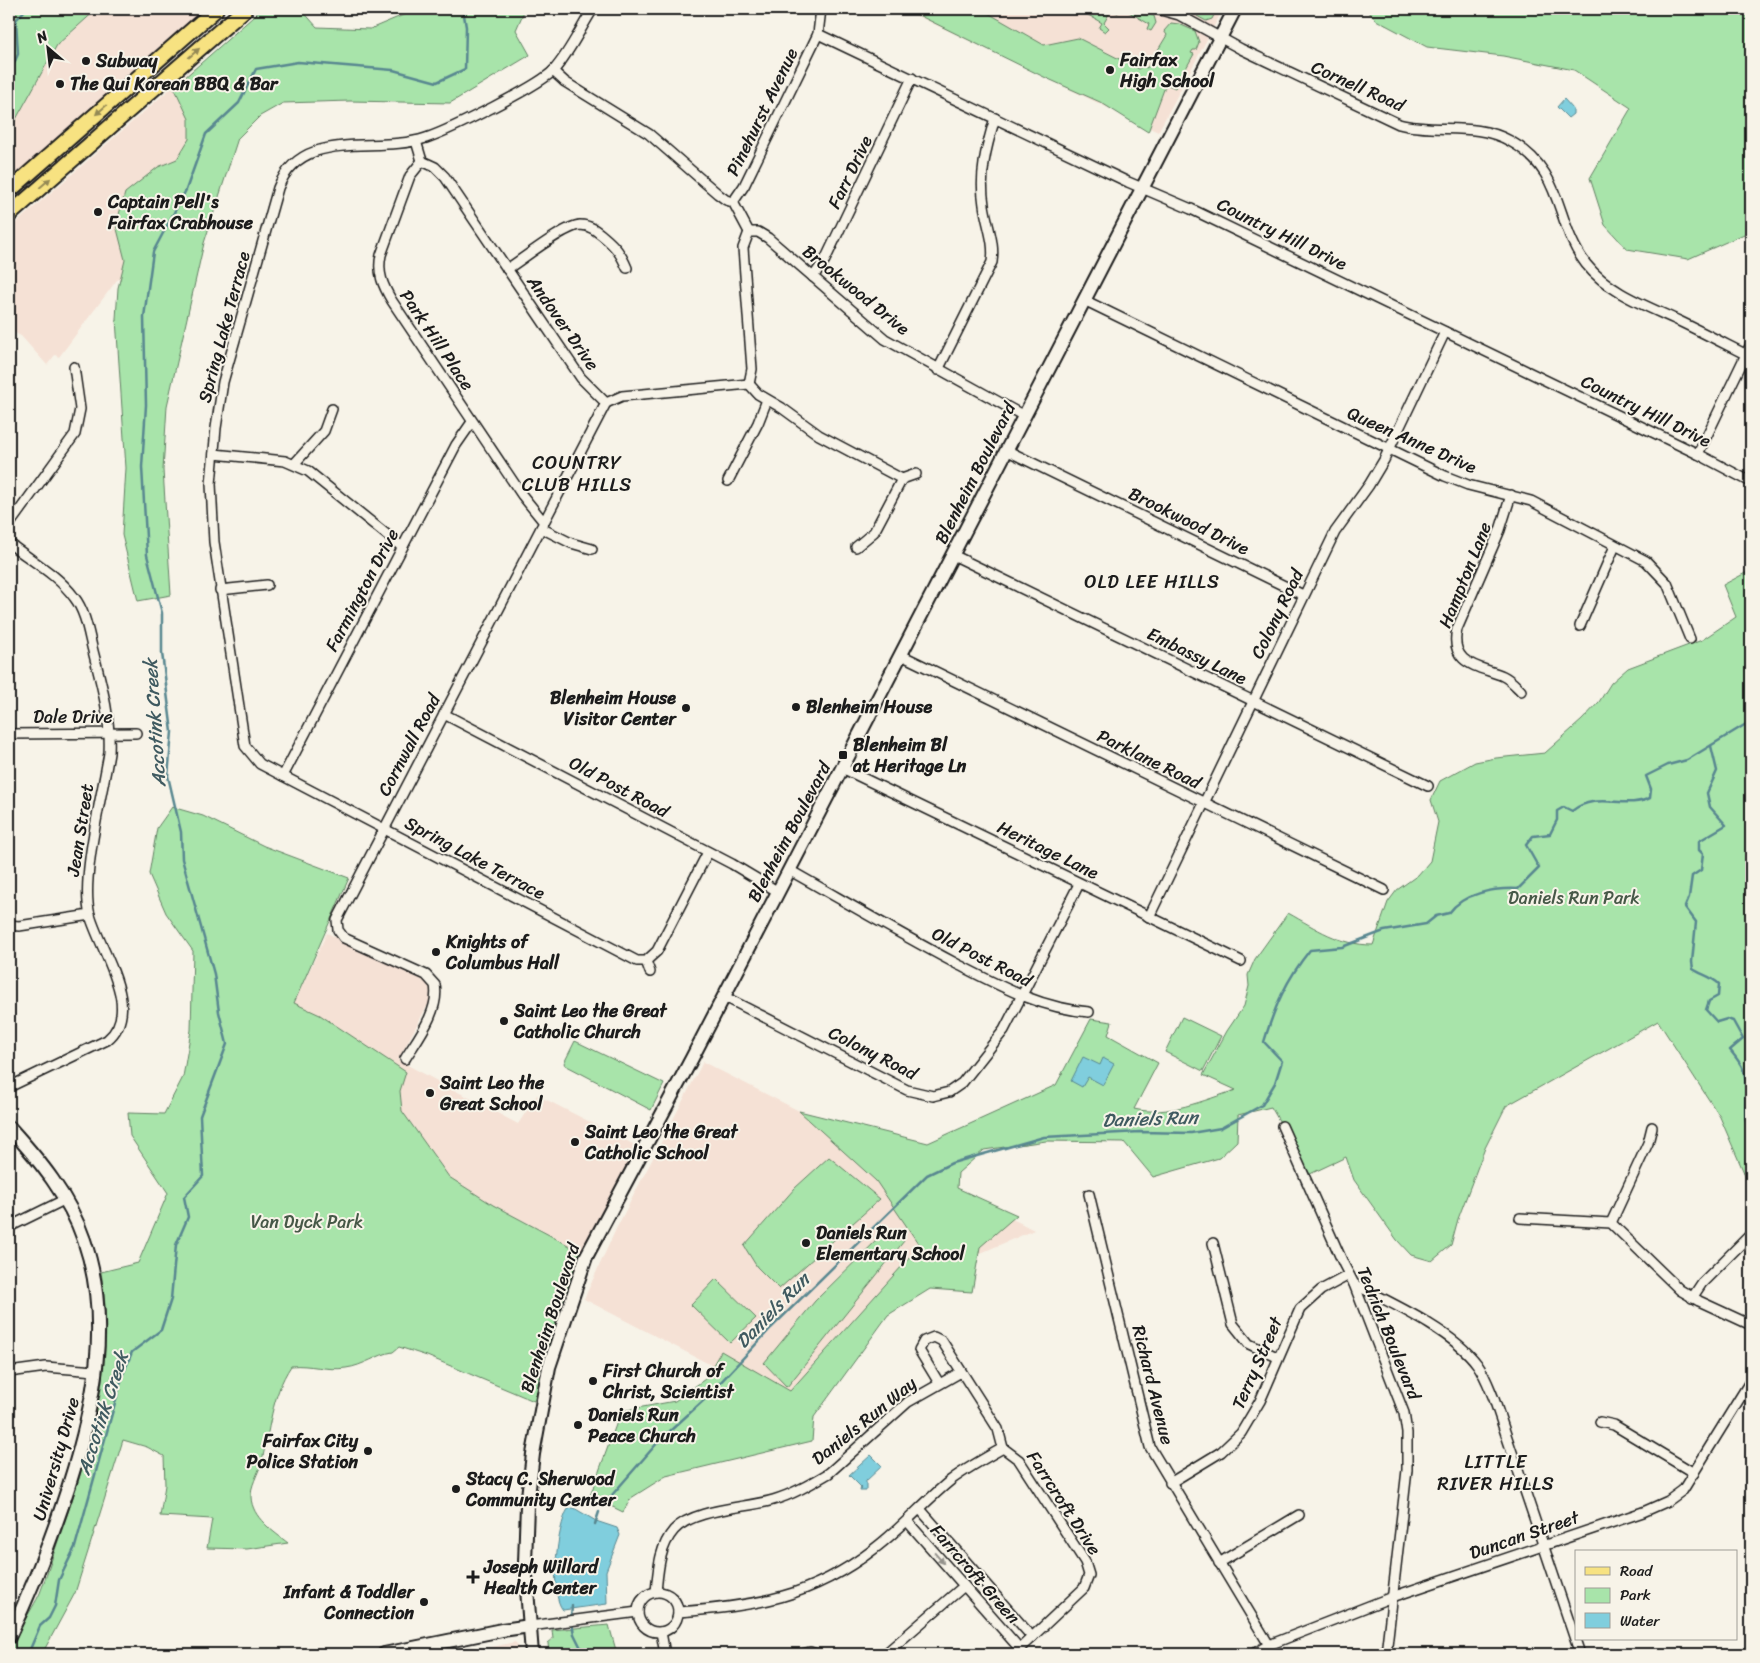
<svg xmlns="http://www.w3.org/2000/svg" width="1760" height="1663" font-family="Sriracha,sans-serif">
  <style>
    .built { fill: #f5e1d5 }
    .green { fill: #a8e4aa; stroke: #628063 }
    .water { fill: #80cedd; stroke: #588790 }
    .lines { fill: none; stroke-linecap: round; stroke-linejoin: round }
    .stream { stroke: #588790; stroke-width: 2.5 }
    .street-casing { stroke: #1c1c1c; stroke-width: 12 }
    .secondary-casing { stroke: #1c1c1c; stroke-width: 16 }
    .primary-casing { stroke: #1c1c1c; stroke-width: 18 }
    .street { stroke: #f7f3e8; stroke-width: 9 }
    .secondary { stroke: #f7f3e8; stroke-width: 12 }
    .primary { stroke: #f7e281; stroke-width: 14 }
    .oneway { fill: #948954 }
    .oneway2 { fill: #94928c }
    .poi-dot { fill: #1c1c1c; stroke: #f7f3e8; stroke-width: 2 }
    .labels { text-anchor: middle; stroke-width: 4; stroke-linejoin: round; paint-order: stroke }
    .poi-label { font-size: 18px; font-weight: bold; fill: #1c1c1c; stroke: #f7f3e8; text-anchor: start }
    .street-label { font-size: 18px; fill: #1c1c1c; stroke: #f7f3e8 }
    .park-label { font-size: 18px; fill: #465847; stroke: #f7f3e8 }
    .neighbourhood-label { font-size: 19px; letter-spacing: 1px; fill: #1c1c1c; stroke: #f7f3e8 }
    .water-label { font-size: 19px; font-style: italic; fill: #3f5a60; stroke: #f7f3e8 }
  </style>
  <rect width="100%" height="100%" fill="#f7f3e8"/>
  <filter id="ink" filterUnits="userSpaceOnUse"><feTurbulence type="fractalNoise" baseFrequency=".02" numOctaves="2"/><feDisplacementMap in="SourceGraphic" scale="10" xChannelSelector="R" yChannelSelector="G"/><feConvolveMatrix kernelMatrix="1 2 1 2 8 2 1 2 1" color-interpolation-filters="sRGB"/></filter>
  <g filter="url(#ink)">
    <g class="built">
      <path d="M97 9H204L9 180V127L15 121 57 45Z"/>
      <path d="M903 9H1223L1158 132Z"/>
      <path d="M194 68 229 108 163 262 117 280 59 357 55 355 47 365 21 336 9 330V229Z"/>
      <path d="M327 933 428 981 432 997 398 1060 518 1124 537 1095 637 1146 581 1252 493 1205 449 1177 401 1111 400 1091 294 1003Z"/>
      <path d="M703 1062 1034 1230 891 1292 807 1415 584 1299 616 1229Z"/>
      <path d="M515 1642 518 1645 519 1654H460Z"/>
    </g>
    <g class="green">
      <path d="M9 9H97L57 45 15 121 9 127Z"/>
      <path d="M262 9H301L317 27 370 29 408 13 413 9H525L516 30 530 55 450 103 350 101 283 103 260 116 238 138 204 243 167 406 163 470 171 595 138 601 122 535 126 468 116 319 118 288 125 260 116 225 125 193 158 167 177 159 189 139V119L174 87Z"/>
      <path d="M906 9H981L1044 45 1078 38 1139 69 1141 65 1147 68 1167 35 1164 31 1171 23 1179 24 1195 31 1199 42 1196 50H1193L1191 53 1194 54 1175 88 1166 84 1148 132 1100 102 1044 77Z"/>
      <path d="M1078 9H1120L1118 13 1111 10 1104 23 1109 28 1105 32 1099 28 1102 23Z"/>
      <path d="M1124 9H1136L1154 16 1156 23 1151 31 1147 29 1149 24Z"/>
      <path d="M1194 9H1217L1212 19 1206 21 1197 16Z"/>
      <path d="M1366 9H1751V231L1688 259 1627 249 1605 225 1590 178 1631 108 1574 70 1503 56 1427 47 1376 20Z"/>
      <path d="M1751 570V971L1745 977 1751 999V1189L1720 1117 1658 1021 1506 1106 1485 1148 1458 1219 1451 1245 1432 1261 1411 1255 1397 1240 1354 1180 1346 1157 1310 1174 1271 1107 1238 1115 1237 1141 1219 1158 1153 1177 1124 1142 1046 1141 984 1150 958 1173 957 1188 1017 1215 980 1247 972 1292 930 1289 888 1315 814 1417 812 1441 666 1476 631 1498 623 1512 590 1496 621 1411 675 1401 705 1379 721 1351 790 1391 920 1246 876 1181 799 1111 928 1143 1056 1085 1091 1019 1112 1022 1108 1035 1158 1063 1134 1109C1167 1117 1204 1100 1236 1090L1203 1075 1227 1031 1244 1006 1249 986 1248 975 1255 959 1288 913C1317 929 1339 945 1373 945L1388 902 1397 890 1418 875 1430 861 1438 822 1431 800 1440 781 1475 762 1496 758 1545 753 1582 720 1599 702 1611 683 1628 668 1702 640 1736 617 1723 585Z"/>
      <path d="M172 807 203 816 264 846 349 878 294 1003 320 1015 406 1072 400 1091 402 1111 449 1177 493 1205 581 1252 534 1401 427 1356 399 1347 393 1352C378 1354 363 1366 346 1368 327 1371 310 1364 291 1366 271 1396 270 1431 261 1464 258 1474 250 1487 251 1497 252 1518 273 1531 288 1543L247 1549 207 1548 212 1519 160 1516 165 1485 164 1456 147 1447 123 1440 75 1593 42 1654H9C10 1640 33 1609 40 1593 49 1570 56 1545 65 1521 93 1439 116 1360 101 1272L138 1263 168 1193 130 1136 128 1113 164 1114 183 1077 191 1030 193 951 166 913 149 874 157 828Z"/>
      <path d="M1182 1017 1221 1036 1203 1071 1165 1052Z"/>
      <path d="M575 1041 664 1084 651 1110 565 1065 564 1063Z"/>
      <path d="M829 1157 880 1199 779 1289 757 1267 744 1246 795 1188Z"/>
      <path d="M888 1229 904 1241 787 1387 764 1363 815 1301Z"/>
      <path d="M716 1279 756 1318 730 1343 691 1305Z"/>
      <path d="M609 1625 617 1654H549L548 1643 553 1639 552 1630Z"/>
    </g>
    <g class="water">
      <path d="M1564 99 1573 109V114L1568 118 1557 107Z"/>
      <path d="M1083 1057 1100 1065 1103 1058 1114 1064 1103 1085 1088 1077 1082 1087 1071 1081Z"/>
      <path d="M871 1455 882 1466 866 1481V1491H860L861 1487 849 1475Z"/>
      <path d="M574 1508 596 1521 617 1528 620 1535 606 1571 607 1604 563 1610C549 1595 557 1526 568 1509Z"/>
    </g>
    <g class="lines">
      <g class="stream">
        <path d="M9 75 18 54 16 20 26 9"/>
        <path d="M1711 746 1717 771 1707 793 1710 807 1726 825 1699 841V850L1703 854 1701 870 1692 876 1689 897 1685 907 1696 922 1692 962 1693 969C1702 975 1711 976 1719 984L1718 996 1709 1001 1706 1010 1717 1022 1727 1019 1733 1021 1743 1039 1730 1050C1734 1055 1740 1062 1743 1069 1751 1089 1739 1117 1751 1135"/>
        <path d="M605 1503 659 1441 704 1400 771 1328 927 1175 952 1163 1044 1137 1140 1132 1191 1133 1221 1128 1262 1105 1275 1083 1282 1061 1264 1042C1275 1006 1286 980 1310 950L1342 947 1384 931 1426 924 1436 916 1449 913C1463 893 1494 888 1518 889L1539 868 1526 845 1533 836 1550 834 1557 820V811L1564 807 1572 811C1597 791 1625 810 1650 798L1651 789 1646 776 1668 765 1687 760 1751 721"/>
        <path d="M595 1524 599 1512"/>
        <path d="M571 1618 572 1606"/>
        <path d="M572 1624 574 1634 584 1654"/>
        <path d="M28 1654 40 1626 49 1618 55 1606 59 1580 75 1547 123 1374 132 1352 161 1330 171 1299 176 1245 188 1217 184 1197 203 1176 200 1116 227 1044 219 1012 214 974 182 859 181 832 168 776 172 732 162 653V613L147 555 142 467 146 405 144 317 153 252 186 190 206 134 239 103 256 69 298 62 393 70 437 82 465 69 466 27 463 9"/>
      </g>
      <defs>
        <g id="street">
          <path d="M593 9C580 29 570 52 554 70 539 86 450 130 426 138 375 155 302 126 278 188L223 382 216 428 211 484 214 542 245 746 260 764 637 961H646L657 951 708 852"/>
          <path d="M1157 9 1179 15 1241 49 1399 124C1436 134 1475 121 1510 141 1565 171 1554 223 1586 264 1609 293 1647 306 1679 321 1704 333 1727 345 1751 357"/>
          <path d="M818 34 1128 182 1191 209 1698 454 1751 482"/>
          <path d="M553 71 565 82 649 134 718 194 726 200 733 202"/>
          <path d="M416 141 422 161"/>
          <path d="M422 161 410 176 381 255C377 273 383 286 392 301L522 495 543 521"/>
          <path d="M422 161 435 167 445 177 581 378 606 403"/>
          <path d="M733 202 744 186 818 34 821 9"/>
          <path d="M733 202 749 232"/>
          <path d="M749 232H758L768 238 885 339 1024 416"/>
          <path d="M749 232 743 248 752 369 749 384"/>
          <path d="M507 269C523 259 564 226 580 225 590 225 597 231 604 237 616 247 621 254 627 268"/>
          <path d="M813 277 825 260 912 78"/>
          <path d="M1084 300 1445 476 1468 485 1531 501 1646 561 1667 583 1690 639"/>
          <path d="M938 370 992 262C995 242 987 226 984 205 979 174 986 148 995 118"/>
          <path d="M749 384 758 394 782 408 819 435 902 479"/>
          <path d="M606 403 622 396 749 384"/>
          <path d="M1006 450 1303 595"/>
          <path d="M214 454 285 461 308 471 402 547"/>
          <path d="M1698 454 1751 344"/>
          <path d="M295 463 324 431 332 409"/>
          <path d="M902 479 916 474"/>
          <path d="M728 481 758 423 767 400"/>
          <path d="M1511 495 1500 530 1457 629C1449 665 1479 666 1503 676 1510 679 1515 685 1521 691"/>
          <path d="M9 525 75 434 80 409 74 367"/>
          <path d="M541 528 571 543 592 549"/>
          <path d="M9 543C30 560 57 574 74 597 85 611 88 630 92 647 101 683 111 716 109 753 103 792 80 879 90 915 100 951 144 1010 107 1040L9 1087"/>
          <path d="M856 547 874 532 902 479"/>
          <path d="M953 555 1428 786"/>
          <path d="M220 590 267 585"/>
          <path d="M1580 626 1615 546"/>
          <path d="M901 655 1384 890"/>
          <path d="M444 714 732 864 777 891"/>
          <path d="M9 734 136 733"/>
          <path d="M842 768 1241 961"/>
          <path d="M283 776 456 445 472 422"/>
          <path d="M789 870C844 901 898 933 955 963 998 985 1039 1008 1089 1012"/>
          <path d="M1149 917 1335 532 1369 485 1384 460 1445 332"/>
          <path d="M9 925 19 926 90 915"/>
          <path d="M646 961 650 972"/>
          <path d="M723 996 907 1090 933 1096 949 1092 962 1083 1004 1030 1079 884"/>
          <path d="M405 1059C418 1038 440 1010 435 985L426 975 344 938 338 930 337 920 606 403"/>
          <path d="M1282 1126 1344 1265 1354 1284 1404 1413 1407 1433V1470L1386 1654"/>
          <path d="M1089 1194 1150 1447 1269 1645"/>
          <path d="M1520 1218 1611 1223 1680 1290 1699 1301 1751 1325"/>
          <path d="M1611 1223 1648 1143 1652 1127"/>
          <path d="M9 1227 66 1199"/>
          <path d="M1213 1243 1233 1324 1249 1344 1277 1357"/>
          <path d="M1354 1284C1391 1303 1453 1331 1477 1364 1485 1375 1489 1387 1494 1399L1580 1654"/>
          <path d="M1692 1298 1702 1283 1751 1234"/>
          <path d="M9 1372 46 1367 95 1371"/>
          <path d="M939 1383 919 1350 924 1341 934 1337 942 1341 998 1429 1003 1448"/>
          <path d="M1600 1422 1614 1425 1694 1473"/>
          <path d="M1003 1448 1019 1460 1085 1562 1089 1575 1084 1588 1014 1654"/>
          <path d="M1170 1483 1221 1452 1241 1433 1260 1401 1300 1309 1321 1290 1349 1275"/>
          <path d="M920 1509 1032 1637"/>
          <path d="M907 1521 1020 1649"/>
          <path d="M1219 1563 1299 1515"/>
          <path d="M656 1592C658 1572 659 1547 674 1530 693 1509 746 1508 773 1500 792 1495 812 1483 829 1473L908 1402 961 1372"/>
          <circle cx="658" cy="1612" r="20"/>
          <path d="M678 1612C755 1606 811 1598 874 1549 902 1528 924 1502 951 1480 967 1468 985 1458 1003 1448"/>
          <path d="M530 1626 638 1612"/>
          <path d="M661 1632 665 1654"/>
          <path d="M802 1654 810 1652 817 1654"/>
          <path d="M885 1654 964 1586"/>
          <path d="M1253 1654 1269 1645 1392 1597 1643 1512 1668 1501 1683 1490 1751 1380"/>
        </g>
        <g id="secondary">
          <path d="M9 1127C40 1161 69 1196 84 1240 112 1321 94 1406 69 1485 52 1538 33 1587 9 1637"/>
          <path d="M384 1654 502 1630 530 1626"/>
          <path d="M532 1654 525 1563 527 1505 533 1454 549 1367 586 1257 692 1058 1235 9"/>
        </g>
        <g id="primary">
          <path d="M9 191 216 9"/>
          <path d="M9 215 245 9"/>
        </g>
      </defs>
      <use href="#street" class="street-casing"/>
      <use href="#secondary" class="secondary-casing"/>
      <use href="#primary" class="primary-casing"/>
      <use href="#street" class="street"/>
      <use href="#secondary" class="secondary"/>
      <use href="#primary" class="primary"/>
    </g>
    <defs><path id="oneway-solid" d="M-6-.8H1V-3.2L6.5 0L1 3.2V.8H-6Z" transform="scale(1.25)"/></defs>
    <g class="oneway">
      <use href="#oneway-solid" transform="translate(194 53) rotate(-41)"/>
      <use href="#oneway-solid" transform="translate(101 110) rotate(139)"/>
      <use href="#oneway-solid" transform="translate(45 183) rotate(-41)"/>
    </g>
    <use class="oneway2" href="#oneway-solid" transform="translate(939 1558) rotate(49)"/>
  </g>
  <g class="poi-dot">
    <circle cx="86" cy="61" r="5"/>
    <circle cx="1110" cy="70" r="5"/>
    <circle cx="60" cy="84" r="5"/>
    <circle cx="98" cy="212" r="5"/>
    <circle cx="796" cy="707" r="5"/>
    <circle cx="686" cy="708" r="5"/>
    <rect x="838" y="750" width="10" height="10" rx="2.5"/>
    <circle cx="436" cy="952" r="5"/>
    <circle cx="504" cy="1021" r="5"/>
    <circle cx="430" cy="1093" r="5"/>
    <circle cx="575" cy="1142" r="5"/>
    <circle cx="806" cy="1243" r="5"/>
    <circle cx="593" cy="1381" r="5"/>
    <circle cx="578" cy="1425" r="5"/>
    <circle cx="368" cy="1451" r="5"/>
    <circle cx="456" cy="1489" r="5"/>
    <path d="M470.5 1569.5h5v5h5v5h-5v5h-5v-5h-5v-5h5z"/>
    <circle cx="424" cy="1602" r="5"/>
  </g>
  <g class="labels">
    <g class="poi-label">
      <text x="1120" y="66">Fairfax<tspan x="1120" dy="21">High School</tspan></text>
      <text x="96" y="67">Subway</text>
      <text x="70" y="90">The Qui Korean BBQ &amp; Bar</text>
      <text x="108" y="208">Captain Pell's<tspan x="108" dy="21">Fairfax Crabhouse</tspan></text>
      <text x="676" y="704" text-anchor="end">Blenheim House<tspan x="676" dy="21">Visitor Center</tspan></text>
      <text x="806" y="713">Blenheim House</text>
      <text x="853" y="751">Blenheim Bl<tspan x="853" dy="21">at Heritage Ln</tspan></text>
      <text x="446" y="948">Knights of<tspan x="446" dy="21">Columbus Hall</tspan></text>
      <text x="514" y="1017">Saint Leo the Great<tspan x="514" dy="21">Catholic Church</tspan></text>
      <text x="440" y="1089">Saint Leo the<tspan x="440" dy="21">Great School</tspan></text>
      <text x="585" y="1138">Saint Leo the Great<tspan x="585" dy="21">Catholic School</tspan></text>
      <text x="816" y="1239">Daniels Run<tspan x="816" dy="21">Elementary School</tspan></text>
      <text x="603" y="1377">First Church of<tspan x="603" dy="21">Christ, Scientist</tspan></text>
      <text x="588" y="1421">Daniels Run<tspan x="588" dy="21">Peace Church</tspan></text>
      <text x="358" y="1447" text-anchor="end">Fairfax City<tspan x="358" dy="21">Police Station</tspan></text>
      <text x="466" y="1485">Stacy C. Sherwood<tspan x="466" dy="21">Community Center</tspan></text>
      <text x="484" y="1573">Joseph Willard<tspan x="484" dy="21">Health Center</tspan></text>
      <text x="414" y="1598" text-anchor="end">Infant &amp; Toddler<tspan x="414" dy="21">Connection</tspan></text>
    </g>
    <g class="street-label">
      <text transform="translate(1358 86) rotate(24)" y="6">Cornell Road</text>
      <text transform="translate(762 112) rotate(-64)" y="6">Pinehurst Avenue</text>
      <text transform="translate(850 172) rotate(-64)" y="6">Farr Drive</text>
      <text transform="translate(1282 234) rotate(26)" y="6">Country Hill Drive</text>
      <text transform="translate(856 290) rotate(39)" y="6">Brookwood Drive</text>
      <text transform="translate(563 323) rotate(55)" y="6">Andover Drive</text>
      <text transform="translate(224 327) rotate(-75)" y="6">Spring Lake Terrace</text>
      <text transform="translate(437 340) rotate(56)" y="6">Park Hill Place</text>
      <text transform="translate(1646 411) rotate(26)" y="6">Country Hill Drive</text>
      <text transform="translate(1412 440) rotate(24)" y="6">Queen Anne Drive</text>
      <text transform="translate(975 473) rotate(-63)" y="6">Blenheim Boulevard</text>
      <text transform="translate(1189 521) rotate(26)" y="6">Brookwood Drive</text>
      <text transform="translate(1465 575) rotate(-68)" y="6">Hampton Lane</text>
      <text transform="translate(362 590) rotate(-62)" y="6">Farmington Drive</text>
      <text transform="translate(1277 614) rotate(-64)" y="6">Colony Road</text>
      <text transform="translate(1197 656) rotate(26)" y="6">Embassy Lane</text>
      <text x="73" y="723">Dale Drive</text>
      <text transform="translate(409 745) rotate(-62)" y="6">Cornwall Road</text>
      <text transform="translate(1149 759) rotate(26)" y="6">Parklane Road</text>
      <text transform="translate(619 787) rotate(28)" y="6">Old Post Road</text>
      <text transform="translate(80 830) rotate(-81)" y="6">Jean Street</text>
      <text transform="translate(789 832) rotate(-62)" y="6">Blenheim Boulevard</text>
      <text transform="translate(1048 850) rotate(26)" y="6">Heritage Lane</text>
      <text transform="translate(475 858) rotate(28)" y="6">Spring Lake Terrace</text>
      <text transform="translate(982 957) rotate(27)" y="6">Old Post Road</text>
      <text transform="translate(873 1053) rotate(27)" y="6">Colony Road</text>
      <text transform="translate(550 1318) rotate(-72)" y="6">Blenheim Boulevard</text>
      <text transform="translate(1389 1333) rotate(68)" y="6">Tedrich Boulevard</text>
      <text transform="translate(1257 1363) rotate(-66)" y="6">Terry Street</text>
      <text transform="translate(1153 1385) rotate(76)" y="6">Richard Avenue</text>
      <text transform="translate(864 1421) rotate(-39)" y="6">Daniels Run Way</text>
      <text transform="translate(56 1459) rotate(-74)" y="6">University Drive</text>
      <text transform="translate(1064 1503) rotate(57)" y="6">Farrcroft Drive</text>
      <text transform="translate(1524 1535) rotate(-19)" y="6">Duncan Street</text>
      <text transform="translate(975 1574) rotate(49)" y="6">Farrcroft Green</text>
    </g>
    <g class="park-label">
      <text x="1574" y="904">Daniels Run Park</text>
      <text x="307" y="1228">Van Dyck Park</text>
    </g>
    <g class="neighbourhood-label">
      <text x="577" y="469">COUNTRY<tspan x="577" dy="22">CLUB HILLS</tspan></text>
      <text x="1152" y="588">OLD LEE HILLS</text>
      <text x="1496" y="1468">LITTLE<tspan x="1496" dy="22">RIVER HILLS</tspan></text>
    </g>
    <g class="water-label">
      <text transform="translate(154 723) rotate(-94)" y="7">Accotink Creek</text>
      <text transform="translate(1150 1118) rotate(-2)" y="7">Daniels Run</text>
      <text transform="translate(772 1310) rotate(-46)" y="7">Daniels Run</text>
      <text transform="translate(102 1413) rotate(-72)" y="7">Accotink Creek</text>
    </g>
  </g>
  <rect width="1760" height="1663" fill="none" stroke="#f7f3e8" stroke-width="30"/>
  <rect x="15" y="15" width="1730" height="1633" fill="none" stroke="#1c1c1c" stroke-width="2" filter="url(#ink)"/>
  <rect x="1575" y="1550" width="162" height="90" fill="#f7f3e8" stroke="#9f9d96"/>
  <rect x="1585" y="1567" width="25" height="8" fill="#f7e281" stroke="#9f9d96"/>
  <text x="1620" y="1576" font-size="15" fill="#1c1c1c">Road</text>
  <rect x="1585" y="1588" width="25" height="15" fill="#a8e4aa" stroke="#9f9d96"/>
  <text x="1620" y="1600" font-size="15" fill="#1c1c1c">Park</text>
  <rect x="1585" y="1613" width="25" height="15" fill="#80cedd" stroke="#9f9d96"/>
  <text x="1620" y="1626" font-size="15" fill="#1c1c1c">Water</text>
  <g transform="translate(48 48) rotate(332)" stroke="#f7f3e8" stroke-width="4" paint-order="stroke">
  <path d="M0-4L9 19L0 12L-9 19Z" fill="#1c1c1c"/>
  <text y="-8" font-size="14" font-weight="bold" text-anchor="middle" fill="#1c1c1c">N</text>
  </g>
</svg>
